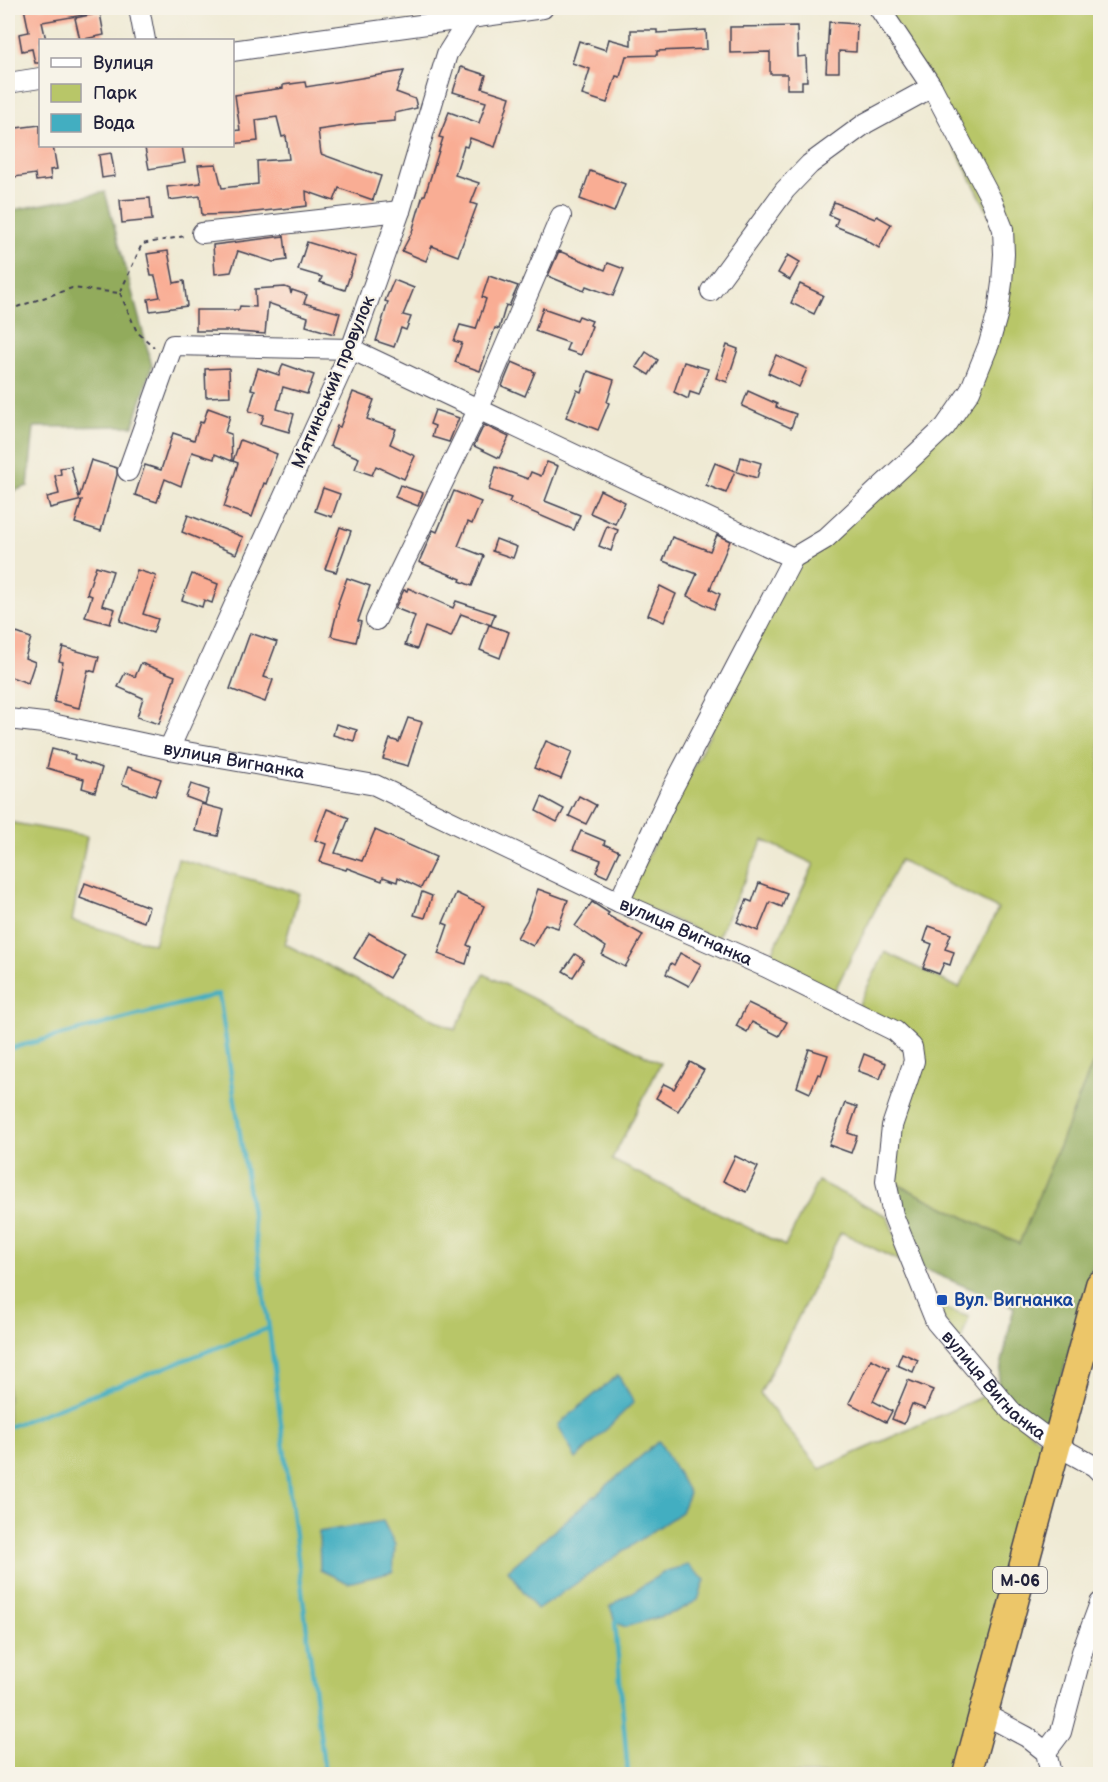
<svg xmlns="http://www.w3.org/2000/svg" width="1108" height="1782" font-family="'Balsamiq Sans',sans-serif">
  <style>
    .green { fill: #b8c668; stroke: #6d7452; stroke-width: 1.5 }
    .forest { fill: #92ab5c; stroke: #5a664c; stroke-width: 1.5 }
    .water { fill: #42aec1; stroke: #32687e; stroke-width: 1.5 }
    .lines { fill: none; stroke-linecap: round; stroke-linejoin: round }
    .stream { stroke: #42aec1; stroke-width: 4.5 }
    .building { fill: #f9ad94 }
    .minor-casing { stroke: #414052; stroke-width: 22 }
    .highway-casing { stroke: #414052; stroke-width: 31 }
    .path { stroke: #414052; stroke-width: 2; stroke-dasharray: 4.5 4.5; stroke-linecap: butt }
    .minor { stroke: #fff; stroke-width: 20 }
    .highway { stroke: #ecc669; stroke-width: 28 }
    .transit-dot { fill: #1a4fb4; stroke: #f7f3e8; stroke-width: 2 }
    .labels { text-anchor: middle; stroke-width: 4.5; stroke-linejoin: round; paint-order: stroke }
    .shield { fill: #f7f3e8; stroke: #62616f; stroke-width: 1.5 }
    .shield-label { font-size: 16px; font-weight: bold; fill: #22223b }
    .street-label { font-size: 18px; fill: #22223b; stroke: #f7f3e8 }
    .transit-label { font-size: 18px; font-weight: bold; fill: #164399; stroke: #f7f3e8; text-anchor: start }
  </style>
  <rect width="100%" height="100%" fill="#f7f3e8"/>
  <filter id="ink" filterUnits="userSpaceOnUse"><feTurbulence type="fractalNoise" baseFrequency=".0167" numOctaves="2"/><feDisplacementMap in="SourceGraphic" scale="12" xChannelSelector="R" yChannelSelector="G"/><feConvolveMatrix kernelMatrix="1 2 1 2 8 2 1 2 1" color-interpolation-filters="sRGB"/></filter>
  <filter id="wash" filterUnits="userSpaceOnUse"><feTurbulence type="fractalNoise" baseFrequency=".008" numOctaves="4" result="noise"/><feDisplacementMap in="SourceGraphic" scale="24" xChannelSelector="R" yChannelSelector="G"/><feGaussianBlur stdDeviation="1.35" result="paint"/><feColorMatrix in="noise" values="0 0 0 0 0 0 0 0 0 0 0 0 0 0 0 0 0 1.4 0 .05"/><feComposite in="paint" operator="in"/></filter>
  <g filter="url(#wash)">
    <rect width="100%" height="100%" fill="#efead4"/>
    <g class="green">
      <path d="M885 8H1100V1046L1019 1244 891 1181 898 1128 919 1062 858 1006 885 952 959 988 998 909 900 860 833 994 768 962 814 864 763 840 717 939 626 899 797 562 975 393 1009 254Z"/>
      <path d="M8 822 87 836 72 921 154 944 178 859 299 893 285 944 455 1030 484 974 661 1063 612 1160 785 1246 818 1181 887 1216 907 1265 841 1232 760 1394 820 1469 988 1394 1044 1444 954 1774H8Z"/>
      <path d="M934 1305 969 1317 960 1343Z"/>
    </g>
    <g class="forest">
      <path d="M105 192 152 366 133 426 34 427 28 486 8 493V211Z"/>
      <path d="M1100 1046V1240L1047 1432 997 1386 1014 1307 919 1267 891 1181 1019 1244Z"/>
    </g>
    <g class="water">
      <path d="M618 1375 634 1402 576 1459 558 1425Z"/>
      <path d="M659 1441 689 1493 681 1512 537 1610 508 1570Z"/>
      <path d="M383 1521 395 1545 393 1572 348 1583 320 1570 319 1532Z"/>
      <path d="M688 1565 705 1580 698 1600 676 1612 625 1627 615 1622 610 1606 666 1571Z"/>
    </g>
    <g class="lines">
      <g class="stream">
        <path d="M8 1049 219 994 269 1328 325 1774"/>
        <path d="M8 1427 269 1328"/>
        <path d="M615 1622 628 1774"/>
      </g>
    </g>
    <g id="blocks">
      <g class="building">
        <path d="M24 8H94L95 13 42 22 46 40H40V63H35L32 49 22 51 19 34 29 32Z"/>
        <path d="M100 13 104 35 80 40 75 18Z"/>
        <path d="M829 22 857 24 856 52 839 51V72H826Z"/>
        <path d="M797 26 798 57 806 56 807 81H802V89H787V74H770V52L730 53V27Z"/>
        <path d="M631 30H657V33L706 30 707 49 657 51V55L626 56 620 77 616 76 607 103 582 95 590 69 572 63 579 41 606 50 609 39 631 45Z"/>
        <path d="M461 67 486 75 482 88 510 97 495 147 470 138 467 147 464 146 455 175 479 183 471 203 477 205 458 256 432 246 426 261 402 251 412 232 423 195H425L443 138 439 137 449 112 479 123 486 102 453 92Z"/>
        <path d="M404 71 396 92 415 99 417 108 395 113V121L359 124 318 130 321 154 381 176 373 200 339 188 334 201 306 191 307 206 238 214 202 215 200 196 169 200 167 187 201 183 198 165 216 164 222 188 258 184 257 161 289 159 286 136 282 137 277 117 256 120 258 141 232 144V131L240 130 235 95 283 88V85L305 82 306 87Z"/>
        <path d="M40 125V146H53L57 169 50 170 51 179 36 181 35 174 8 178V129Z"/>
        <path d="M158 146H182L185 163 149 169 145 148Z"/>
        <path d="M111 153 115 176 102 178 99 155Z"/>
        <path d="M590 171 625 184 614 212 580 199Z"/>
        <path d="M150 198 152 220 122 223 120 200Z"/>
        <path d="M834 202 875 219 877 216 891 224 879 248 864 239 865 238 835 226 838 219 829 215Z"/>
        <path d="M284 236 287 260 273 262 238 251 231 272 215 274 213 245Z"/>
        <path d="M307 242 356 257 345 290 320 282 322 277 298 270Z"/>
        <path d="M168 251 174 283 184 281 187 306 150 311 148 299 160 297 155 276H151L147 254Z"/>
        <path d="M559 251 605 270 608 263 624 269 613 296 586 286 584 291 548 276Z"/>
        <path d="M788 255 800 262 790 280 778 273Z"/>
        <path d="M489 276 518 286 509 306 506 305 499 329 495 328 480 371 455 362 462 343 454 341 460 325 476 329 486 299 482 297Z"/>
        <path d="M394 280 414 288 403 315 411 317 406 330 401 328 394 347 376 341 388 302 385 301Z"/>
        <path d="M800 284 823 295 814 314 791 303Z"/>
        <path d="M285 287 290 289 291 294 292 290 307 295 304 303 340 313 334 334 306 326 308 317 268 303 265 334 238 332V331H196V310H239L240 306 256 307 255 289Z"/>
        <path d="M543 308 577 320 579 316 592 321 590 325 592 326 581 355 566 350 569 343 535 331Z"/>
        <path d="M727 345 738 349 727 382 716 378Z"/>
        <path d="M646 352 658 360 649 375 636 367Z"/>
        <path d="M776 355 807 369 799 387 768 373Z"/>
        <path d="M512 362 535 372 525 396 502 386Z"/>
        <path d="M684 362 708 369 699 395 690 392 688 399 674 392Z"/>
        <path d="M283 364 314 375 307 394 283 387 277 409 294 414 289 432 261 424 264 415 249 411 255 390 251 389 258 368 279 375Z"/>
        <path d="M229 368 230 396 206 397 205 369Z"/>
        <path d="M588 371 614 380 607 402 609 403 598 430 566 417 577 390 581 392Z"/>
        <path d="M748 391 777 404 776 407 796 414 791 428 742 406Z"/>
        <path d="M353 392 374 400 367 419 396 429 390 444 415 456 404 479 376 466 372 475 355 469 359 458 330 446 337 426 340 427Z"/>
        <path d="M208 408 230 416 225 432 231 434 232 461 215 454 214 459 192 452 181 486 165 479 157 502 135 495 145 465 161 470 173 433 194 440 200 422 203 423Z"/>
        <path d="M435 410 459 418 449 442 432 437 435 426 430 424Z"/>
        <path d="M484 425 509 437 499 458 474 446Z"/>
        <path d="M240 440 277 454 266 484 264 483 252 517 224 507 238 463 233 461Z"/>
        <path d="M741 457 761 463 757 478 737 472Z"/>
        <path d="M91 460 117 468V475L101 531 75 523 82 500 50 508 47 497 59 494 55 476 61 474 60 468 71 466 79 498Z"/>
        <path d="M547 462 558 466 545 501 580 515 574 530 509 502 511 498 489 490 496 467 528 479 531 472 541 476Z"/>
        <path d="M715 463 735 471 726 493 706 485Z"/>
        <path d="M400 485 423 493 418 506 395 497Z"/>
        <path d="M323 488 340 494 332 517 315 511Z"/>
        <path d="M600 490 625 502 615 524 590 513Z"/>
        <path d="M454 491 481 502 472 524 468 522 458 546 484 556 472 586 460 581 461 579 419 562 433 530 437 532Z"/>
        <path d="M188 515 243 537 236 554 182 532Z"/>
        <path d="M607 526 618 530 611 551 599 546Z"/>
        <path d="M340 527 351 531 336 572 325 569Z"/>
        <path d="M717 535 730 541 710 589 720 594 714 609 687 596 697 574 663 561 672 537 710 551Z"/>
        <path d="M496 539 517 547 513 558 492 551Z"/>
        <path d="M96 566 113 571 102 605 115 609 110 624 85 617 92 596 87 594Z"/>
        <path d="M137 570 156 576 143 614 158 619 153 633 120 621Z"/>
        <path d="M192 574 218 584 212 603 204 600 202 607 182 600Z"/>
        <path d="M347 578 370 586 358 621 361 622 356 642 331 636 339 604 338 603Z"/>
        <path d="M660 586 676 594 664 622 648 615Z"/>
        <path d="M408 588 453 608 456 601 495 614 491 625 461 614 451 637 425 627 417 649 405 645 415 616 395 608 404 590 407 591Z"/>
        <path d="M489 625 509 632 500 658 480 650Z"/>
        <path d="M8 630 31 638 25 658 35 662 28 683 8 676Z"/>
        <path d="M250 633 277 642 264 677 273 680 265 702 230 689Z"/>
        <path d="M63 647 99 657 95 672 88 670 79 708 54 702 63 662 59 661Z"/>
        <path d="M141 663 175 676 159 724 137 717 143 698 118 687 125 673 135 677Z"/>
        <path d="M408 718 422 722 408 766 383 759 390 739 399 742Z"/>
        <path d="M336 724 357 730 354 741 333 735Z"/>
        <path d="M546 741 572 752 561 779 534 768Z"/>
        <path d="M52 749 75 755 74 759 102 768 95 792 82 788 84 779 47 768Z"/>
        <path d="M128 767 161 779 155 796 122 784Z"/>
        <path d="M191 784 209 790 205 804 186 797Z"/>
        <path d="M579 796 596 805 586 824 569 816Z"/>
        <path d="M542 797 564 809 557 822 536 811Z"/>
        <path d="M201 804 224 810 218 836 195 831Z"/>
        <path d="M327 809 349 818 335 853 362 861 375 830 436 857 421 888 398 877 397 882 383 877 382 881 347 868 346 870 320 862 326 844 315 840Z"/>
        <path d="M581 831 605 841 604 844 619 851 607 877 596 872 601 860 573 849Z"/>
        <path d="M85 883 149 907 144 922 80 898Z"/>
        <path d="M759 883 787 893 782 907 770 902 758 931 737 922 747 900 752 902Z"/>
        <path d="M538 889 568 900 558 928 545 924 533 946 517 938 527 920Z"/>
        <path d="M422 892 432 896 425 918 414 915Z"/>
        <path d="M456 893 484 906 467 945 471 947 466 964 438 954 448 925 443 923Z"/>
        <path d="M592 902 609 913 607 915 643 935 625 967 602 955 606 947 575 926Z"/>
        <path d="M929 926 951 934 945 949 954 952 950 965 944 963 939 974 923 968 932 944 924 941Z"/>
        <path d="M369 933 404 953 389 978 354 958Z"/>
        <path d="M680 953 701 964 689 986 666 974 671 963 674 965Z"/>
        <path d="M575 954 584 960 573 977 563 971Z"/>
        <path d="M748 1003 787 1022 779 1036 752 1022 747 1032 736 1026Z"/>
        <path d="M809 1049 828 1055 821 1075 818 1074 810 1093 797 1087Z"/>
        <path d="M864 1054 886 1063 880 1079 858 1071Z"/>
        <path d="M690 1062 704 1070 678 1111 656 1098 664 1084 674 1089Z"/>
        <path d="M845 1103 857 1107 848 1133 857 1136 851 1153 829 1145Z"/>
        <path d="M735 1156 758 1167 746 1192 723 1181Z"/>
        <path d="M902 1353 918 1360 913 1372 897 1365Z"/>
        <path d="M871 1359 889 1368 873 1401 892 1411 886 1422 849 1403Z"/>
        <path d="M908 1380 933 1390 925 1409 912 1404 904 1424 892 1419Z"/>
      </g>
    </g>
  </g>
  <g filter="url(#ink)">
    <use href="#blocks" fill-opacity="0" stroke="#414052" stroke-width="1.5"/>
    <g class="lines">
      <defs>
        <g id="minor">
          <path d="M139 8 145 40"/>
          <path d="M232 51 543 8"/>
          <path d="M8 83 40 78"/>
          <path d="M202 233 400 211"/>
          <path d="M711 291 785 190 810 164 866 123 932 87"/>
          <path d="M128 471 173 345 351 349 793 558"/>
          <path d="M376 620 479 408 561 216"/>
          <path id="s1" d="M8 719 52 724 169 749 375 785 619 902 766 967 895 1031 912 1047 914 1061 892 1126 886 1181 893 1215 936 1322 1012 1412 1056 1445 1094 1466 1100 1472"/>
          <path d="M169 749 351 349 400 211 447 54 476 8"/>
          <path d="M619 902 669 795 793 558 825 539 945 427 970 391 989 344 998 312 1002 283 1004 254 1003 229 992 201 932 87 879 8"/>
          <path d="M984 1714 1027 1737 1046 1752 1051 1774"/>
          <path d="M1046 1752 1061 1732 1082 1652 1100 1603"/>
        </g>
        <path id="highway" d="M967 1774 1100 1285"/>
      </defs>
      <use href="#minor" class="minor-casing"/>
      <use href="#highway" class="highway-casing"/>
      <g class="path">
        <path d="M120 293 137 332 154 347"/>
        <path d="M8 307H17L72 288 120 293 142 244 185 236"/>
      </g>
      <use href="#minor" class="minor"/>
      <use href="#highway" class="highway"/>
    </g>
  </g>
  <rect class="transit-dot" x="936" y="1294" width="12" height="12" rx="3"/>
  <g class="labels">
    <rect class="shield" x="993" y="1567" width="54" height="26" rx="4.5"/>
    <g class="shield-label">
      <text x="1020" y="1586">М-06</text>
    </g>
    <g class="street-label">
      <text transform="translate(333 382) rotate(-67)" y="6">Мʼятинський провулок</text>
      <text dy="6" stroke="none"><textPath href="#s1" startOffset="230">вулиця Вигнанка</textPath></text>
      <text dy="6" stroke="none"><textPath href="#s1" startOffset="717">вулиця Вигнанка</textPath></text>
      <text dy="6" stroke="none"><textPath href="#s1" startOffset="1346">вулиця Вигнанка</textPath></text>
    </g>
    <g class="transit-label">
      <text x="954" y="1306">Вул. Вигнанка</text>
    </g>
  </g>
  <rect width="1108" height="1782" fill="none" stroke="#f7f3e8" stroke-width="30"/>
  <rect x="39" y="39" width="195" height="108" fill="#f7f3e8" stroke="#a29fa3" stroke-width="1.5"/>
  <rect x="51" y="58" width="30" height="9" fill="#ffffff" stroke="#a29fa3" stroke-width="1.5"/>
  <text x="93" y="69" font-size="18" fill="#22223b">Вулиця</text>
  <rect x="51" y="84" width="30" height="18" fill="#b8c668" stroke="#a29fa3" stroke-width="1.5"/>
  <text x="93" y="99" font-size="18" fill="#22223b">Парк</text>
  <rect x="51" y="114" width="30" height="18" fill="#42aec1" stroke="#a29fa3" stroke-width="1.5"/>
  <text x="93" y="129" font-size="18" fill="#22223b">Вода</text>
</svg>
